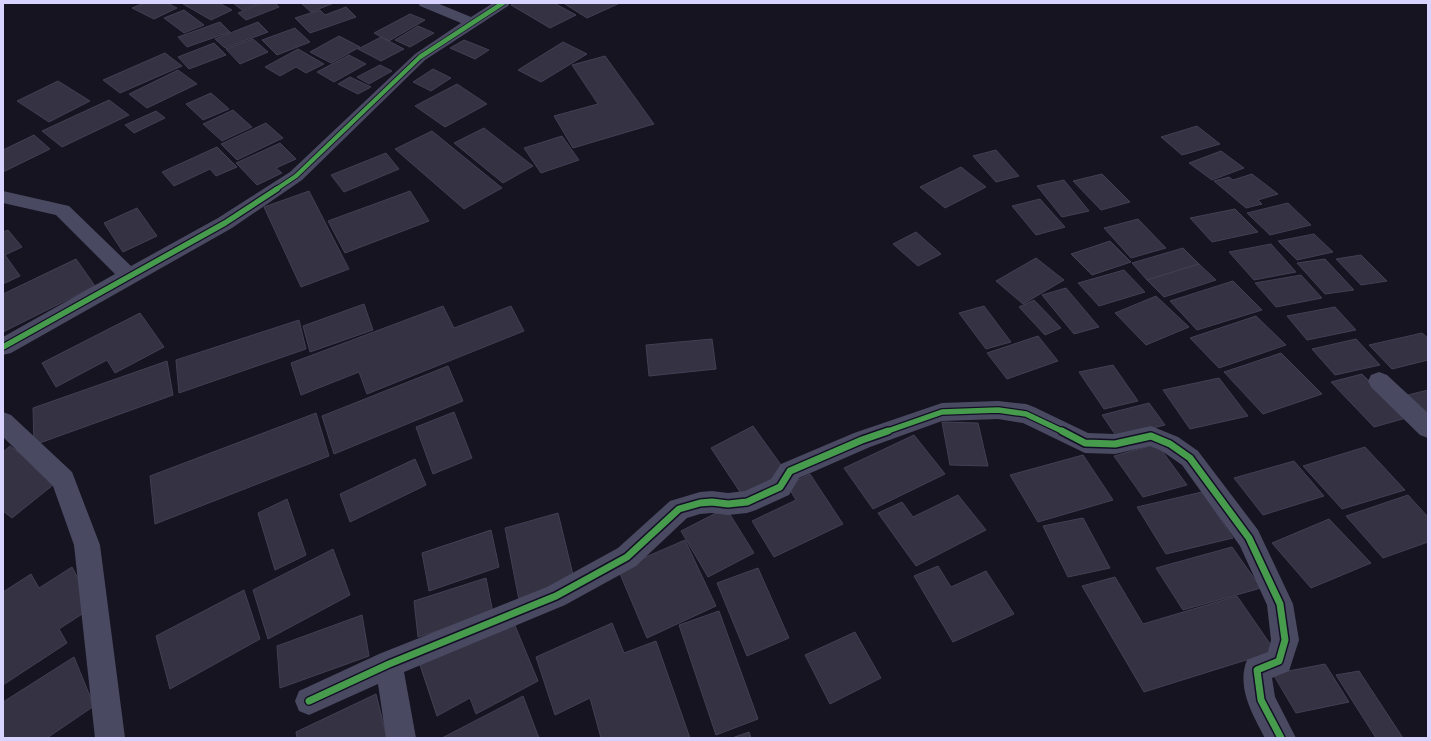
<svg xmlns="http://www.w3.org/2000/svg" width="1431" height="741" font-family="Barlow,sans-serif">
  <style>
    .building { fill: #343243; stroke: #433f54 }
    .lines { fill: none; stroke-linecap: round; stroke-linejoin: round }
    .street { fill: #4a4962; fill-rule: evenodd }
    .cycleway-far2-casing { stroke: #130f26; stroke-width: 6 }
    .cycleway-far1-casing { stroke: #130f26; stroke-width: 8 }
    .cycleway-casing { stroke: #130f26; stroke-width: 10 }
    .cycleway-far2 { stroke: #469c4c; stroke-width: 4.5 }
    .cycleway-far1 { stroke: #469c4c; stroke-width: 5.5 }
    .cycleway { stroke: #469c4c; stroke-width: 7 }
  </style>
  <rect width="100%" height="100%" fill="#161421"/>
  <g class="building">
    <path d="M144 3H167L177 8 154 19 132 8Z"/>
    <path d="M184 3H219L232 10 211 20 183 4Z"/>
    <path d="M233 3H259L242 10Z"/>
    <path d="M262 3H275L279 7 246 20 238 13Z"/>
    <path d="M305 3H334L311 12 302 4Z"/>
    <path d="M515 3H554L576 15 550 28 511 5Z"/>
    <path d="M568 3H620L587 18 565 4Z"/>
    <path d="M346 7 356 17 310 33 295 18 320 10 325 15Z"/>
    <path d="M184 10 204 25 184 33 164 18Z"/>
    <path d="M410 14 425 20 389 41 374 33Z"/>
    <path d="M220 22 230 32 187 47 178 37Z"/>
    <path d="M258 22 268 32 225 48 215 39Z"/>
    <path d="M418 26 434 33 410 47 395 40Z"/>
    <path d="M295 28 310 42 277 55 262 40Z"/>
    <path d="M339 36 360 47 331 63 310 52Z"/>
    <path d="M381 37 404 49 381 61 358 49Z"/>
    <path d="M253 39 268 52 240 64 226 49Z"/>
    <path d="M464 40 489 50 475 59 450 48Z"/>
    <path d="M563 42 587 54 541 82 518 70Z"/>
    <path d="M214 43 226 55 189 69 178 57Z"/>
    <path d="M298 49 324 64 306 73 296 67 280 76 265 67Z"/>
    <path d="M165 53 182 66 120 93 103 80Z"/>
    <path d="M349 55 366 64 334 82 317 72Z"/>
    <path d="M605 56 654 124 573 148 554 116 598 104 572 65Z"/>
    <path d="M380 65 392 71 369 84 357 77Z"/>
    <path d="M433 69 451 78 431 91 413 82Z"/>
    <path d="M178 70 197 84 147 108 129 94Z"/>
    <path d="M350 77 371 87 358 94 338 84Z"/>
    <path d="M58 81 90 101 49 122 17 101Z"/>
    <path d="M457 84 487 104 445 127 415 106Z"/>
    <path d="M211 93 229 109 203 120 186 104Z"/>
    <path d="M109 100 129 115 62 147 42 131Z"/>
    <path d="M233 110 252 127 222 141 203 124Z"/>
    <path d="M156 111 165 118 134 133 125 125Z"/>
    <path d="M266 123 283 138 237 160 221 144Z"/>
    <path d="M1197 126 1220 144 1182 155 1161 137Z"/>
    <path d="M484 128 533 166 503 183 454 143Z"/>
    <path d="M432 131 502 188 464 209 395 149Z"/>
    <path d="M34 135 50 149 3 172V150Z"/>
    <path d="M562 136 579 160 541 173 524 148Z"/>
    <path d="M280 143 296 159 276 168 282 173 257 185 236 163Z"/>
    <path d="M217 147 237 167 216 176 210 169 174 186 162 172Z"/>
    <path d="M996 150 1019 176 996 182 973 156Z"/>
    <path d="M1221 151 1244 168 1212 180 1189 163Z"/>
    <path d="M386 153 399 169 344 192 331 175Z"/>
    <path d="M961 167 986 187 945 208 920 187Z"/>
    <path d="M1102 174 1130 202 1101 210 1073 181Z"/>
    <path d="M1252 174 1278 194 1258 200 1262 204 1246 208 1214 181 1229 177 1233 180Z"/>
    <path d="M1064 180 1089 211 1062 217 1037 186Z"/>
    <path d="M309 191 349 269 301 287 264 207Z"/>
    <path d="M410 191 429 221 345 253 328 221Z"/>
    <path d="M1040 199 1065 227 1036 235 1012 206Z"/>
    <path d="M1288 203 1311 225 1270 235 1247 213Z"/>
    <path d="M137 208 157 236 123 252 104 223Z"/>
    <path d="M1235 209 1258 232 1212 242 1190 218Z"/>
    <path d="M1138 219 1166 248 1131 258 1104 228Z"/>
    <path d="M8 230 22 247 5 255 20 276 3 284V232Z"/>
    <path d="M916 232 941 254 918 266 893 244Z"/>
    <path d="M1314 234 1333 252 1297 260 1278 241Z"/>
    <path d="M1110 241 1131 262 1092 275 1071 254Z"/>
    <path d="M1271 244 1296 272 1254 280 1229 252Z"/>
    <path d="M1183 248 1199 264 1147 280 1132 263Z"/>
    <path d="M1361 255 1387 281 1361 285 1336 259Z"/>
    <path d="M1036 258 1064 280 1023 304 996 281Z"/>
    <path d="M76 259 95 286 3 332V294Z"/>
    <path d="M1325 259 1354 290 1325 294 1297 263Z"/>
    <path d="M1199 264 1216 280 1164 297 1147 280Z"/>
    <path d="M1124 270 1145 292 1099 306 1078 283Z"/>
    <path d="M1301 275 1322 298 1276 307 1255 283Z"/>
    <path d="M1233 281 1262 310 1197 330 1170 301Z"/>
    <path d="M1066 288 1099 327 1074 334 1042 295Z"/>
    <path d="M1156 296 1189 327 1146 345 1115 313Z"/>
    <path d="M1034 300 1061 328 1045 335 1019 307Z"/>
    <path d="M364 304 373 330 310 352 303 326Z"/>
    <path d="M443 306 454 328 511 306 524 331 367 394 359 372 301 395 291 363Z"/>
    <path d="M984 306 1011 342 986 349 959 313Z"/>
    <path d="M1335 307 1356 330 1307 340 1287 316Z"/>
    <path d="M140 313 164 347 115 373 107 360 56 387 42 363Z"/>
    <path d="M1256 316 1286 345 1219 368 1190 338Z"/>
    <path d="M299 320 306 349 179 393 176 360Z"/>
    <path d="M1422 333 1428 338V360L1392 369 1369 345Z"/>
    <path d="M1038 336 1058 361 1007 379 987 353Z"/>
    <path d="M712 339 716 369 649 376 646 345Z"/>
    <path d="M1356 339 1380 365 1335 375 1312 349Z"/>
    <path d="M1281 353 1322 394 1263 414 1224 372Z"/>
    <path d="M167 361 173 395 34 445 33 408Z"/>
    <path d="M1113 365 1138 401 1104 409 1079 372Z"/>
    <path d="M448 366 463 401 334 454 322 416Z"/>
    <path d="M1362 374 1406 418 1374 427 1331 382Z"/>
    <path d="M1219 378 1248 416 1190 429 1163 390Z"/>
    <path d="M1428 390V422L1404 396Z"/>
    <path d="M1149 403 1165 425 1117 437 1102 415Z"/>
    <path d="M454 412 472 458 433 474 416 427Z"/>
    <path d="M316 413 329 456 155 524 150 476Z"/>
    <path d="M942 422 978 423 988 466 950 465Z"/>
    <path d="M753 426 786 472 742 495 711 448Z"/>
    <path d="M914 435 945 474 873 509 844 468Z"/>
    <path d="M1157 444 1187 485 1143 497 1114 456Z"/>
    <path d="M10 446 58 481 12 518 3 511V452Z"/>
    <path d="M1365 447 1405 490 1342 509 1303 466Z"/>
    <path d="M1083 455 1113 500 1038 522 1010 475Z"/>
    <path d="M415 459 426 485 350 522 340 494Z"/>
    <path d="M1294 461 1324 496 1263 515 1234 478Z"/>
    <path d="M810 474 843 524 774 557 752 521 796 500 787 485Z"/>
    <path d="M1202 492 1233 538 1166 554 1137 507Z"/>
    <path d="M958 495 986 530 916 566 878 513 902 502 913 517Z"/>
    <path d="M1408 495 1428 517V542L1383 558 1346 516Z"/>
    <path d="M287 499 306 555 275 570 258 513Z"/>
    <path d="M726 508 754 553 708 577 681 531Z"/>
    <path d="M558 513 575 583 519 600 505 528Z"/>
    <path d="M1083 518 1110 568 1068 577 1043 526Z"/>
    <path d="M1329 519 1371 563 1311 588 1272 543Z"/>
    <path d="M491 530 499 567 429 591 422 553Z"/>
    <path d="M685 540 716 606 647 638 618 569Z"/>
    <path d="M1232 547 1261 588 1183 610 1156 568Z"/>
    <path d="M333 549 350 595 268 639 253 590Z"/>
    <path d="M938 566 951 587 986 571 1014 614 953 642 914 576Z"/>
    <path d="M72 567 93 607 59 629 67 643 3 685V592L31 574 39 588Z"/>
    <path d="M758 568 789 638 747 656 717 583Z"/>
    <path d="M1115 577 1143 624 1237 596 1275 651 1144 692 1082 586Z"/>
    <path d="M486 578 493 613 418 637 414 601Z"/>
    <path d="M244 590 260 639 170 689 156 636Z"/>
    <path d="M719 611 758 719 716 735 679 625Z"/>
    <path d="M362 615 369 656 280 688 277 646Z"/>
    <path d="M511 616 538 681 476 714 470 698 437 716 419 662Z"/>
    <path d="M612 623 624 653 656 641 690 738H601L590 698 555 715 536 657Z"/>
    <path d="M855 632 881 678 830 704 805 655Z"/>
    <path d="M74 657 94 706 47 738H3V702Z"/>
    <path d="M1325 664 1349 702 1296 713 1273 674Z"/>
    <path d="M1359 671 1403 738H1376L1336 675Z"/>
    <path d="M376 694 387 738H297L296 732Z"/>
    <path d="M523 696 539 738H442Z"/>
    <path d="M749 732 751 738H732Z"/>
  </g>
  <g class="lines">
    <g class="street">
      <path d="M418 3H437L471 17 493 3H510L508 6 425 60 302 180 232 228 11 353 3 355V337L115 274 56 215 3 203V191L69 206 131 266 218 218 290 172 415 54 461 23 420 6Z"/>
      <path d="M1379 372 1387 375 1428 413V438L1420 435 1371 387 1368 381 1371 375Z"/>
      <path d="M998 401 1026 404 1034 407 1088 433 1115 434 1151 426 1178 437 1198 451 1258 530 1293 604 1299 640 1289 671 1272 678 1275 697 1296 738H1265C1253 715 1236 687 1247 660L1268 652 1271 640 1267 605 1240 546 1182 465 1162 451 1150 446 1115 454 1085 453 1023 423 998 419 942 421 870 447 799 478 789 495 756 510 747 513 728 515 712 513 700 514 687 518 636 566 565 605 404 672 416 738H386L378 684 309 715 299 711 295 701 299 691 379 654 547 587 618 548 670 501 700 492 712 491 728 493 745 491 771 479 781 464 854 433 942 403Z"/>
      <path d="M3 412 11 415 72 472 100 545 125 738H95L74 545 53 486 3 437Z"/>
    </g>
    <defs>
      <path id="cycleway-far2" d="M275 190 296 176 420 57 503 3"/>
      <g id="cycleway-far1">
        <path d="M3 347 225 223 277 189"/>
        <path d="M885 432 942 412 998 410 1026 414 1064 432"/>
      </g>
      <g id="cycleway">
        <path d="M1062 431 1085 443 1115 444 1151 436 1170 444 1190 458 1249 538 1280 604 1285 640 1279 661 1257 670 1261 700 1281 738"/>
        <path d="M309 701 389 664 556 596 627 557 679 509 700 503 712 502 728 504 747 502 780 487 790 471 862 440 888 431"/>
      </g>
    </defs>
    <use href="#cycleway-far2" class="cycleway-far2-casing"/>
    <use href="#cycleway-far1" class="cycleway-far1-casing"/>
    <use href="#cycleway" class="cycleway-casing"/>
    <use href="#cycleway-far2" class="cycleway-far2"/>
    <use href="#cycleway-far1" class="cycleway-far1"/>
    <use href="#cycleway" class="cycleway"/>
  </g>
  <rect width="1431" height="741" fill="none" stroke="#d9d4ff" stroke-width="8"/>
</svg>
